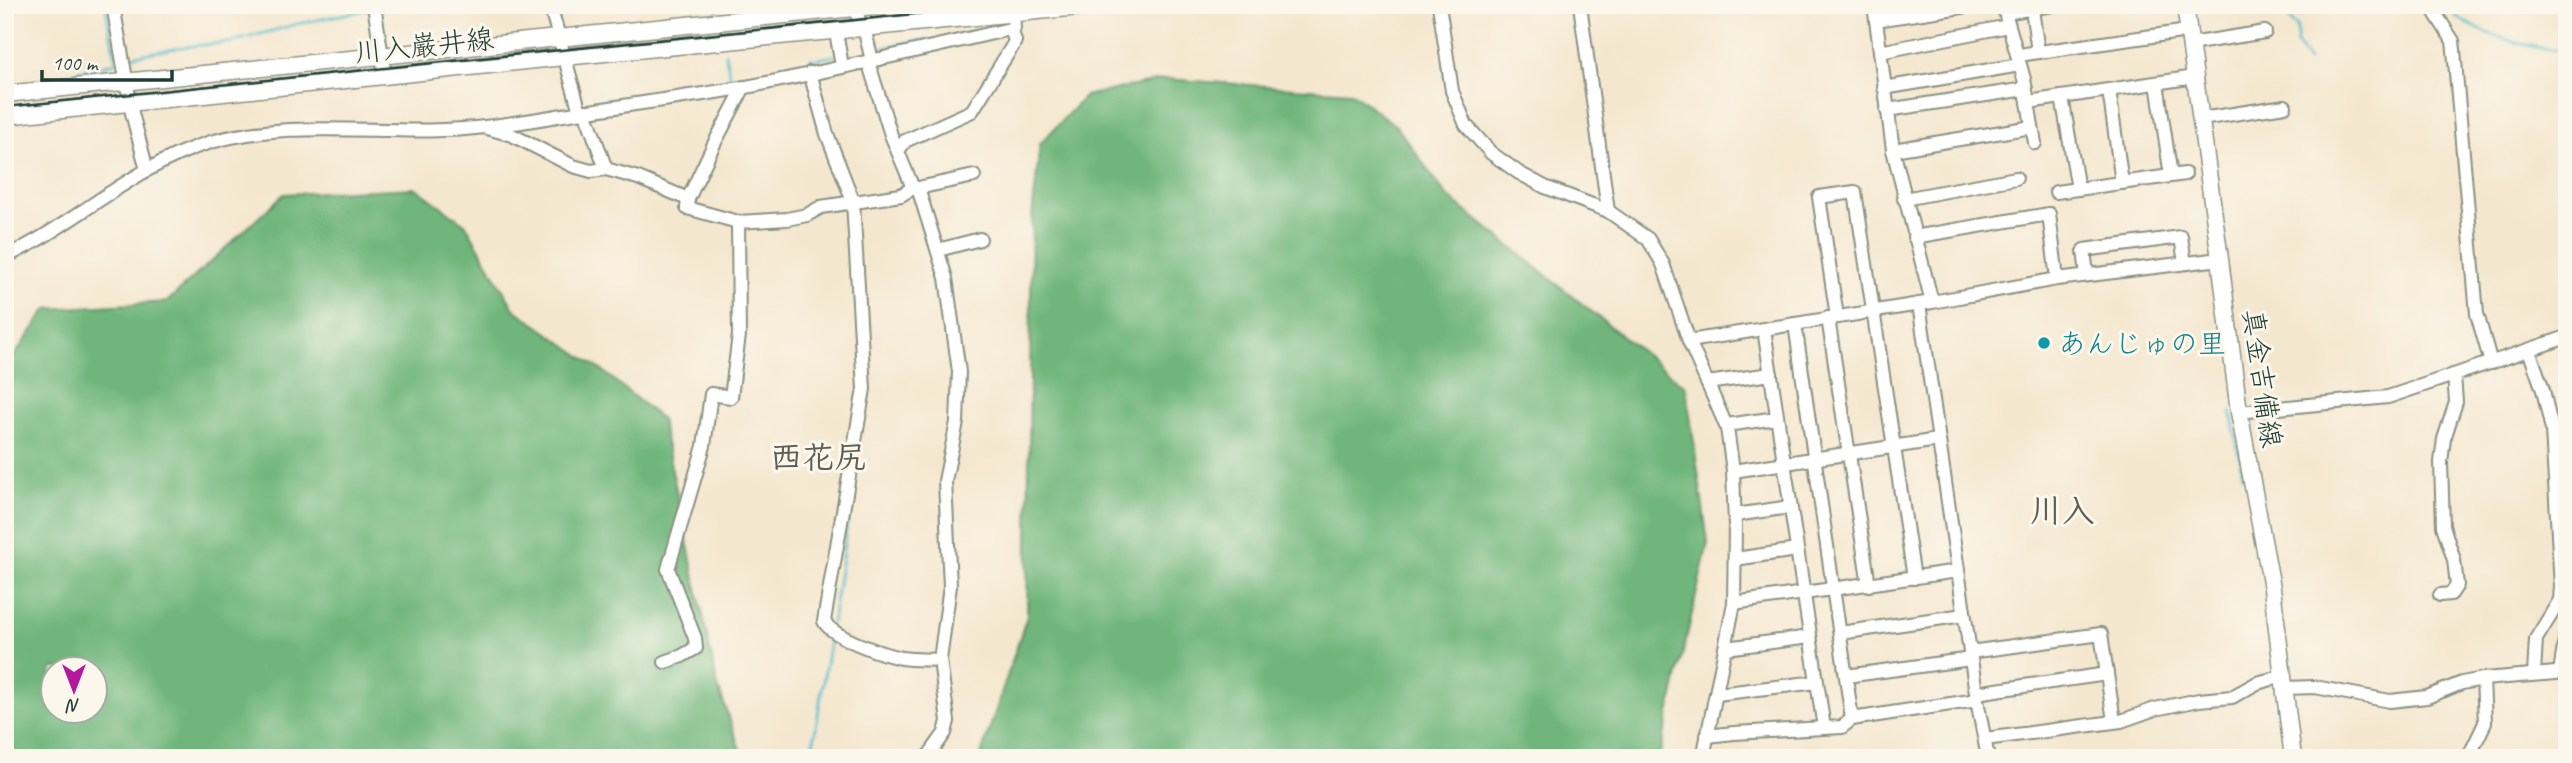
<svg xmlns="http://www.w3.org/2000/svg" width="2572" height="763" font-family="Caveat,'Klee One',sans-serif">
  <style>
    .forest { fill: #6fb67c; stroke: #477a58; stroke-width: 2; fill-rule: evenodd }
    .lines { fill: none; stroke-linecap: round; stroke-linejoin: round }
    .stream { stroke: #51bdcd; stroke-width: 2.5 }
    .minor-casing { stroke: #8a9282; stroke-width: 16 }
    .major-casing { stroke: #8a9282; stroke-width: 19 }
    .minor { stroke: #fff; stroke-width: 12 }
    .major { stroke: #fff; stroke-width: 16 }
    .rail { stroke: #1f3d34; stroke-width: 2.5 }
    .culture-dot { fill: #0f9aa8; stroke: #fbf7ec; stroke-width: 2.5 }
    .labels { text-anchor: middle; stroke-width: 6; stroke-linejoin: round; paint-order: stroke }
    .street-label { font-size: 28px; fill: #1f3d34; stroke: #fbf7ec }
    .culture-label { font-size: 28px; fill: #0d838f; stroke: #fbf7ec; text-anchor: start }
    .quarter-label { font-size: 32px; font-weight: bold; fill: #5e5e53; stroke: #fbf7ec }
  </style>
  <rect width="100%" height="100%" fill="#fbf7ec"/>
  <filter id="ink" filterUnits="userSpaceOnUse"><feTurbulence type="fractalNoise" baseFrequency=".0143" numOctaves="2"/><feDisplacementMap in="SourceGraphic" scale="14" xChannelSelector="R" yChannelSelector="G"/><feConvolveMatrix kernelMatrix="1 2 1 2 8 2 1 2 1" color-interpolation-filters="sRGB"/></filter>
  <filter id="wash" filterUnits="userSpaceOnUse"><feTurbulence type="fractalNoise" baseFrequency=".00686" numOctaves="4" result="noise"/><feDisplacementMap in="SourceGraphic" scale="28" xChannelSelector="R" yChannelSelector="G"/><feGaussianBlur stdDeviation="1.57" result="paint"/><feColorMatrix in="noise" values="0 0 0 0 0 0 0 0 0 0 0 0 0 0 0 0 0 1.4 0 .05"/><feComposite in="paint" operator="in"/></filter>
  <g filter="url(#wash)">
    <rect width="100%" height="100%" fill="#f4e7cf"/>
    <g class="forest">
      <path d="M1166 79 1351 92 1396 126 1447 196 1686 387 1708 543 1659 758H980L1027 616 1032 218 1040 144 1085 96Z"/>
      <path d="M416 188 466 225 514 309 604 372 661 419 718 687 743 758H5V369L47 309 167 302 284 194ZM52 668H94V710H52Z"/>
    </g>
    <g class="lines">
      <g class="stream">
        <path d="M716 5 717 11"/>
        <path d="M2278 5 2281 11 2297 27V44L2308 61"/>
        <path d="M2444 5C2462 30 2537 53 2567 49"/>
        <path d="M380 7 391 5"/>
        <path d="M875 49 919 40H938"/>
        <path d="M725 53 730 76 735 85"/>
        <path d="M126 57 183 47 232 42 297 24 370 9"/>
        <path d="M811 58 814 70"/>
        <path d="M811 60 835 56"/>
        <path d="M74 76 79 71 114 63 116 60 105 5"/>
        <path d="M837 143 843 160"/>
        <path d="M2231 412 2243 475"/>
        <path d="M832 623 849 512"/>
        <path d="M811 758 831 633"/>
      </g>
    </g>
  </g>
  <g filter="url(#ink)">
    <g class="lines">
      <defs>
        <g id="minor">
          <path d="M113 5 132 113 147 170"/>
          <path d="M374 5 385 76"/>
          <path d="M550 5 580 112"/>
          <path d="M853 5 866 36 872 60"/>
          <path d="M1439 5 1452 91 1466 125 1491 153 1519 173 1545 187 1608 211 1648 239 1663 264 1689 341 1727 428 1733 471 1735 526 1734 603 1703 758"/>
          <path d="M1580 5 1608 211"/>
          <path d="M1874 5 1893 150 1932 302"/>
          <path d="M2003 5 2024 79 2035 143"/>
          <path d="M2430 5 2453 41 2454 50 2477 314 2491 363"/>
          <path d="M2032 9 2038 52"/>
          <path d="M2005 13 2052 5"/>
          <path d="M1876 20 1975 5"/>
          <path d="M836 32 842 66"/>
          <path d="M2190 44 2265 32"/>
          <path d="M1880 52 2008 26"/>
          <path d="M2025 54 2188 31"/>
          <path d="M868 61 891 135 913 188H918L946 278 959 372 957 422 945 481 950 586 940 660 948 721 945 733 927 758"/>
          <path d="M810 73 827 134 853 201 864 389 824 621C831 637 884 655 902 658 914 660 928 659 940 660"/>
          <path d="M2157 83 2171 176"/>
          <path d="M744 87 714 144 688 199 687 208 738 222 787 219 807 215 821 207 901 195 913 188"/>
          <path d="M1884 88 2020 65"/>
          <path d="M2109 90 2122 183"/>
          <path d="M2062 97 2078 189"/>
          <path d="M2035 101 2195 77"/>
          <path d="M1887 110 2026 89"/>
          <path d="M585 111 606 169"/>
          <path d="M2201 119 2285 106"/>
          <path d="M487 128 512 135 573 166 591 171 606 169 638 178 688 199"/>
          <path d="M1893 150 2032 127"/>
          <path d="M898 151 905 141 972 111 1013 45 1015 41 1011 29"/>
          <path d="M918 188 974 176"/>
          <path d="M2056 192 2185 174"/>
          <path d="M1904 199 2016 178"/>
          <path d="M1914 237 2049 214 2057 279"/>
          <path d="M938 250 980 239"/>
          <path d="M5 257C76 224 134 165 211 142 297 117 396 138 485 127 520 123 554 116 589 111 641 103 694 96 746 87 835 70 925 49 1014 28L1013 13"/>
          <path d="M2087 275 2084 250 2181 237 2185 263"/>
          <path d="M1837 317 1819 197 1855 192 1914 578"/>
          <path d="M1828 318 1869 585"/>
          <path d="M1795 324 1852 719"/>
          <path d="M1764 329 1824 728"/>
          <path d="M1689 341 1932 302 2057 279 2220 259"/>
          <path d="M2529 350 2543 390 2552 430 2561 587 2560 600 2536 639 2534 674"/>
          <path d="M1707 383 1771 374"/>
          <path d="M2239 412 2388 397 2567 337"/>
          <path d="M1726 425 1777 418"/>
          <path d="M1733 471 1938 440"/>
          <path d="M1735 515 1790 507"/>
          <path d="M1735 559 1797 550"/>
          <path d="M2440 595 2451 594 2457 585 2454 560 2443 526 2441 462 2444 439 2456 402 2454 375"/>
          <path d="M1734 603 1958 571"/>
          <path d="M1840 633 1964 615"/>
          <path d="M1726 648 1810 637"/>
          <path d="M1970 652 2101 634 2114 721"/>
          <path d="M665 662 682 656 696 648 695 638 668 569 704 446 711 394 731 397 739 335 738 222"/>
          <path d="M2560 672 2567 628"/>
          <path d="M1846 676 1971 659"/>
          <path d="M2284 688 2315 687 2390 701 2427 697 2462 683 2483 679 2567 672"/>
          <path d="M1976 693 2107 674"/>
          <path d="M1717 694 1817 682"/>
          <path d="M1977 700 1988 758"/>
          <path d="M1707 736 1734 733 1842 727 1852 719 1977 700 1919 304"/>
          <path d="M1985 739 2121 721 2155 709 2199 700 2232 697 2257 683 2283 676"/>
          <path d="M2468 758 2485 723 2483 679"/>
        </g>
        <g id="major">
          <path d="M2185 5 2220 259 2239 412 2272 588 2293 758"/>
          <path d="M5 94 884 5"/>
          <path d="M5 116 564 57 1099 5"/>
        </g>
      </defs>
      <use href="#minor" class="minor-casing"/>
      <use href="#major" class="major-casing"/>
      <use href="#minor" class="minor"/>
      <use href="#major" class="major"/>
      <path class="rail" d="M5 107 1002 5"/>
    </g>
  </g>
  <circle class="culture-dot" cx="2044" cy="343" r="7"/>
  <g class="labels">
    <g class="street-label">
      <text transform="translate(424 45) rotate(-6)" y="10">川入巌井線</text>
      <text transform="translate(2263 378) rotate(82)" y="10">真金吉備線</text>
    </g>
    <g class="culture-label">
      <text x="2058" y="353">あんじゅの里</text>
    </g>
    <g class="quarter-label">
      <text x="818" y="468">西花尻</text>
      <text x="2062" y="522">川入</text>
    </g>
  </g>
  <rect width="2572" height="763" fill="none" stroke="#fbf7ec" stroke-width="28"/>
  <g transform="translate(74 690) rotate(180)"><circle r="33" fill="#fbf7ec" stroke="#a3ada2" stroke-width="2"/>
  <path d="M0-5L12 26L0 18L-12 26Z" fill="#b5179e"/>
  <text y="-10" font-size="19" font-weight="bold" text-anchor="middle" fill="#1f3d34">N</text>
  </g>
  <path d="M42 70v10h130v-10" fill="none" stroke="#1f3d34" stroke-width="3.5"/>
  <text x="52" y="70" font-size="21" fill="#1f3d34" stroke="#fbf7ec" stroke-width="5" paint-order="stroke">100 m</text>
</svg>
